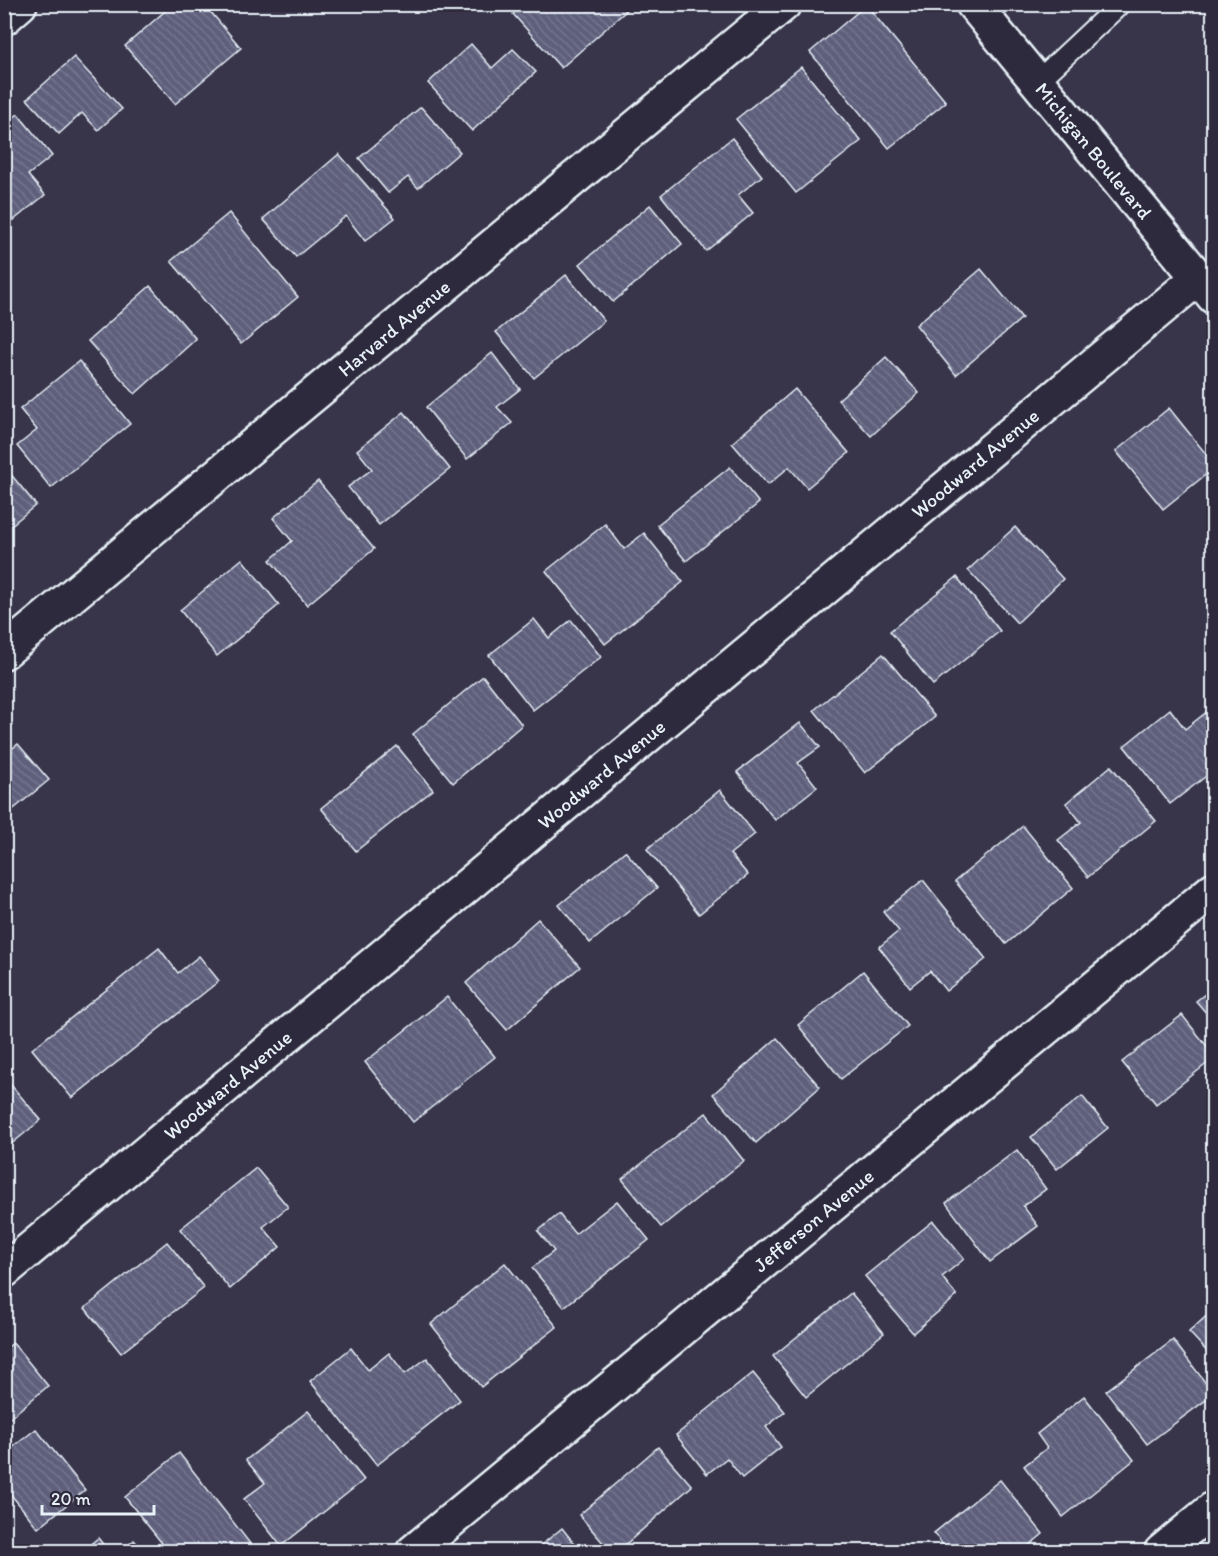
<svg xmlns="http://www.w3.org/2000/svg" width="1218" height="1556" font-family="Itim,sans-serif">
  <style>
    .building { fill: url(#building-back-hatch); stroke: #e8f1f8; stroke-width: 1.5 }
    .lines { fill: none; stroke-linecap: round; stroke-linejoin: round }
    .service-casing { stroke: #e8f1f8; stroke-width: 24 }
    .minor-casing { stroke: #e8f1f8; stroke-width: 38 }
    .tertiary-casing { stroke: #e8f1f8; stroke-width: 38 }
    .service { stroke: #2f2a3d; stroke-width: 20 }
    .minor { stroke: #2f2a3d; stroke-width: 33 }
    .tertiary { stroke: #2f2a3d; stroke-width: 33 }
    .labels { text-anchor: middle; stroke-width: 5; stroke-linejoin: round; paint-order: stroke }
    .street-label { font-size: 20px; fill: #e8f1f8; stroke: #2f2a3d }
  </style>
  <defs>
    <pattern id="building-back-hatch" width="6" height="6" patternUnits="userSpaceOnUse" patternTransform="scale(1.5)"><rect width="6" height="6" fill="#5e5e7c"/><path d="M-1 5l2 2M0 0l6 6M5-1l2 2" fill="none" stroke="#75768f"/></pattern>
  </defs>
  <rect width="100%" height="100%" fill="#38344a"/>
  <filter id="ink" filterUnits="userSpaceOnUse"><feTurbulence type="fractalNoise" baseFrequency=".0167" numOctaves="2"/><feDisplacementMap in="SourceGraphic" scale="12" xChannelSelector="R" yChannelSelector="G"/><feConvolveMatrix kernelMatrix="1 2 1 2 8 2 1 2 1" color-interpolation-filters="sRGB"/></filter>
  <g filter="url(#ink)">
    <g class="building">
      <path d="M173 4H204L241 48 175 104 125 46Z"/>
      <path d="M524 4H621L626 11 561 68 513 14Z"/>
      <path d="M866 5 946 102 889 148 810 52Z"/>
      <path d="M471 44 492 68 513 49 536 72 472 131 428 83Z"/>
      <path d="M74 57 122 109 98 130 82 113 59 134 27 99Z"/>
      <path d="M801 67 861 141 796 193 736 119Z"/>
      <path d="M421 107 460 152 418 188 408 177 388 193 359 158Z"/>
      <path d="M18 114 52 156 28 175 45 195 4 228V125Z"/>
      <path d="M732 138 762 176 738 195 753 213 706 251 661 195Z"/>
      <path d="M339 154 395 218 365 241 346 216 296 257 263 219Z"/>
      <path d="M650 205 682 244 613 302 580 264Z"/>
      <path d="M229 213 298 297 241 344 171 261Z"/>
      <path d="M981 269 1022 318 956 375 916 325Z"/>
      <path d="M566 275 604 321 534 378 496 332Z"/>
      <path d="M150 286 196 339 135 394 88 341Z"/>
      <path d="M492 353 520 389 497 407 512 423 467 459 426 407Z"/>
      <path d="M886 357 919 393 871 436 838 400Z"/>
      <path d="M79 361 130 424 51 488 17 446 37 430 20 409Z"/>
      <path d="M795 389 849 453 807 488 789 467 768 485 732 443Z"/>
      <path d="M1169 408 1214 464V468L1163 509 1116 451Z"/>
      <path d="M404 412 450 469 379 525 348 487 372 469 357 450Z"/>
      <path d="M4 466 36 505 4 531Z"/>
      <path d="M730 467 759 503 686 561 657 525Z"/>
      <path d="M318 481 374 549 307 605 270 560 292 541 273 518Z"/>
      <path d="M605 524 624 549 644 533 683 582 605 644 546 571Z"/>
      <path d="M1015 527 1063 579 1017 623 968 570Z"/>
      <path d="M242 559 279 605 217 656 180 610Z"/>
      <path d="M957 577 1000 631 933 685 890 631Z"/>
      <path d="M534 619 549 638 571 620 601 657 533 710 489 655Z"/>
      <path d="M883 654 935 717 865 773 814 710Z"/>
      <path d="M483 676 522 725 453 783 413 734Z"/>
      <path d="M1170 709 1185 729 1208 711 1214 717V770L1170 804 1124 746Z"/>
      <path d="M800 723 820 747 798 763 817 787 775 820 737 772Z"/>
      <path d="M18 744 49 780 4 817V755Z"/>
      <path d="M397 746 433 790 356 851 321 808Z"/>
      <path d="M1111 766 1156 821 1088 877 1058 840 1081 822 1066 803Z"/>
      <path d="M720 790 755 834 730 854 748 875 699 914 647 849Z"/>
      <path d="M1023 826 1073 888 1006 944 955 881Z"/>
      <path d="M625 851 657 888 590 943 559 905Z"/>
      <path d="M923 880 986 959 946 991 930 971 910 987 879 947 899 931 883 912Z"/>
      <path d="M538 919 580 967 507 1030 466 983Z"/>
      <path d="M159 948 178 973 199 956 219 981 72 1098 32 1049Z"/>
      <path d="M863 971 908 1026 841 1079 798 1025Z"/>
      <path d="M1214 987V1022L1196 1001Z"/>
      <path d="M447 997 495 1057 413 1122 365 1062Z"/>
      <path d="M1182 1015 1214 1055V1058L1156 1104 1122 1062Z"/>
      <path d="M777 1038 820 1087 756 1143 713 1094Z"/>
      <path d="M4 1077 41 1120 4 1150Z"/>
      <path d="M1082 1096 1108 1128 1057 1169 1031 1137Z"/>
      <path d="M706 1113 744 1161 661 1227 622 1179Z"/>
      <path d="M1017 1150 1046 1189 1023 1206 1038 1226 990 1262 946 1203Z"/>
      <path d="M256 1168 288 1207 263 1227 280 1247 230 1289 180 1229Z"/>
      <path d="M617 1201 649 1240 564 1307 532 1268 554 1251 538 1231 559 1214 575 1234Z"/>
      <path d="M933 1221 964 1259 942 1277 957 1296 913 1333 865 1276Z"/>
      <path d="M167 1242 204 1288 121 1353 85 1308Z"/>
      <path d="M505 1263 557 1327 481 1387 431 1324Z"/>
      <path d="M851 1293 884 1333 806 1397 773 1356Z"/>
      <path d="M1214 1309V1359L1189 1332Z"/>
      <path d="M1173 1340 1214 1394 1147 1444 1106 1391Z"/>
      <path d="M13 1343 48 1386 4 1423V1350Z"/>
      <path d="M351 1348 368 1370 389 1353 405 1374 427 1358 460 1400 377 1465 310 1381Z"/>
      <path d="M753 1373 785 1412 766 1427 781 1447 742 1478 727 1458 707 1474 676 1435Z"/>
      <path d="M1084 1396 1134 1460 1063 1517 1024 1466 1047 1448 1037 1434Z"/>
      <path d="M308 1411 364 1480 281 1546 244 1499 265 1483 246 1460Z"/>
      <path d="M36 1429 85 1490 38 1528 4 1486V1454Z"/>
      <path d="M658 1447 692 1486 617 1552H611L579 1515Z"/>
      <path d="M179 1453 255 1550 252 1552H169L125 1497Z"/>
      <path d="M1000 1480 1043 1534 1021 1552H948L934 1533Z"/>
      <path d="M562 1528 581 1552H533Z"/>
      <path d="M98 1538 109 1552H81Z"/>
      <path d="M134 1540 144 1552H121Z"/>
    </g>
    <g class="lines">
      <defs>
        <path id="service" d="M1037 82 1120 4"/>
        <g id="minor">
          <path d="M4 18 20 4"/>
          <path id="s1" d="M4 652 784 4"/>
          <path id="s2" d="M4 1271 1198 278"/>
          <path id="s3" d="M413 1552 1214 889"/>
          <path d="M1161 1552 1214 1508"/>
        </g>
        <g id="tertiary">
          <path id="s4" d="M973 4 1214 297"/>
        </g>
      </defs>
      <use href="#service" class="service-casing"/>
      <use href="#minor" class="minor-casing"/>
      <use href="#tertiary" class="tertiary-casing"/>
      <use href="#service" class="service"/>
      <use href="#minor" class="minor"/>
      <use href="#tertiary" class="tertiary"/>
    </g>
  </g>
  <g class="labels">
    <g class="street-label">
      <text dy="7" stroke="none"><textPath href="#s4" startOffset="190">Michigan Boulevard</textPath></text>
      <text dy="7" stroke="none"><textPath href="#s1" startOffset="507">Harvard Avenue</textPath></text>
      <text dy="7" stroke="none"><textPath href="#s2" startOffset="1263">Woodward Avenue</textPath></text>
      <text dy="7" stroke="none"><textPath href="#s2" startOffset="777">Woodward Avenue</textPath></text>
      <text dy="7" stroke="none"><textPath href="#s2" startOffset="291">Woodward Avenue</textPath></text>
      <text dy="7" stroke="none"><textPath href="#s3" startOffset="520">Jefferson Avenue</textPath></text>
    </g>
  </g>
  <rect width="1218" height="1556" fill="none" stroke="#2f2a3d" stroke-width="24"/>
  <rect x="12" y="12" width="1194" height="1532" fill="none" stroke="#e8f1f8" stroke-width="2" filter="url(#ink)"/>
  <path d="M42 1505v9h112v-9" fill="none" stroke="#e8f1f8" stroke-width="3"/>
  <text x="51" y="1505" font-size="18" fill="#e8f1f8" stroke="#2f2a3d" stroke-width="4.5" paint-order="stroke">20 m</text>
</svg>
